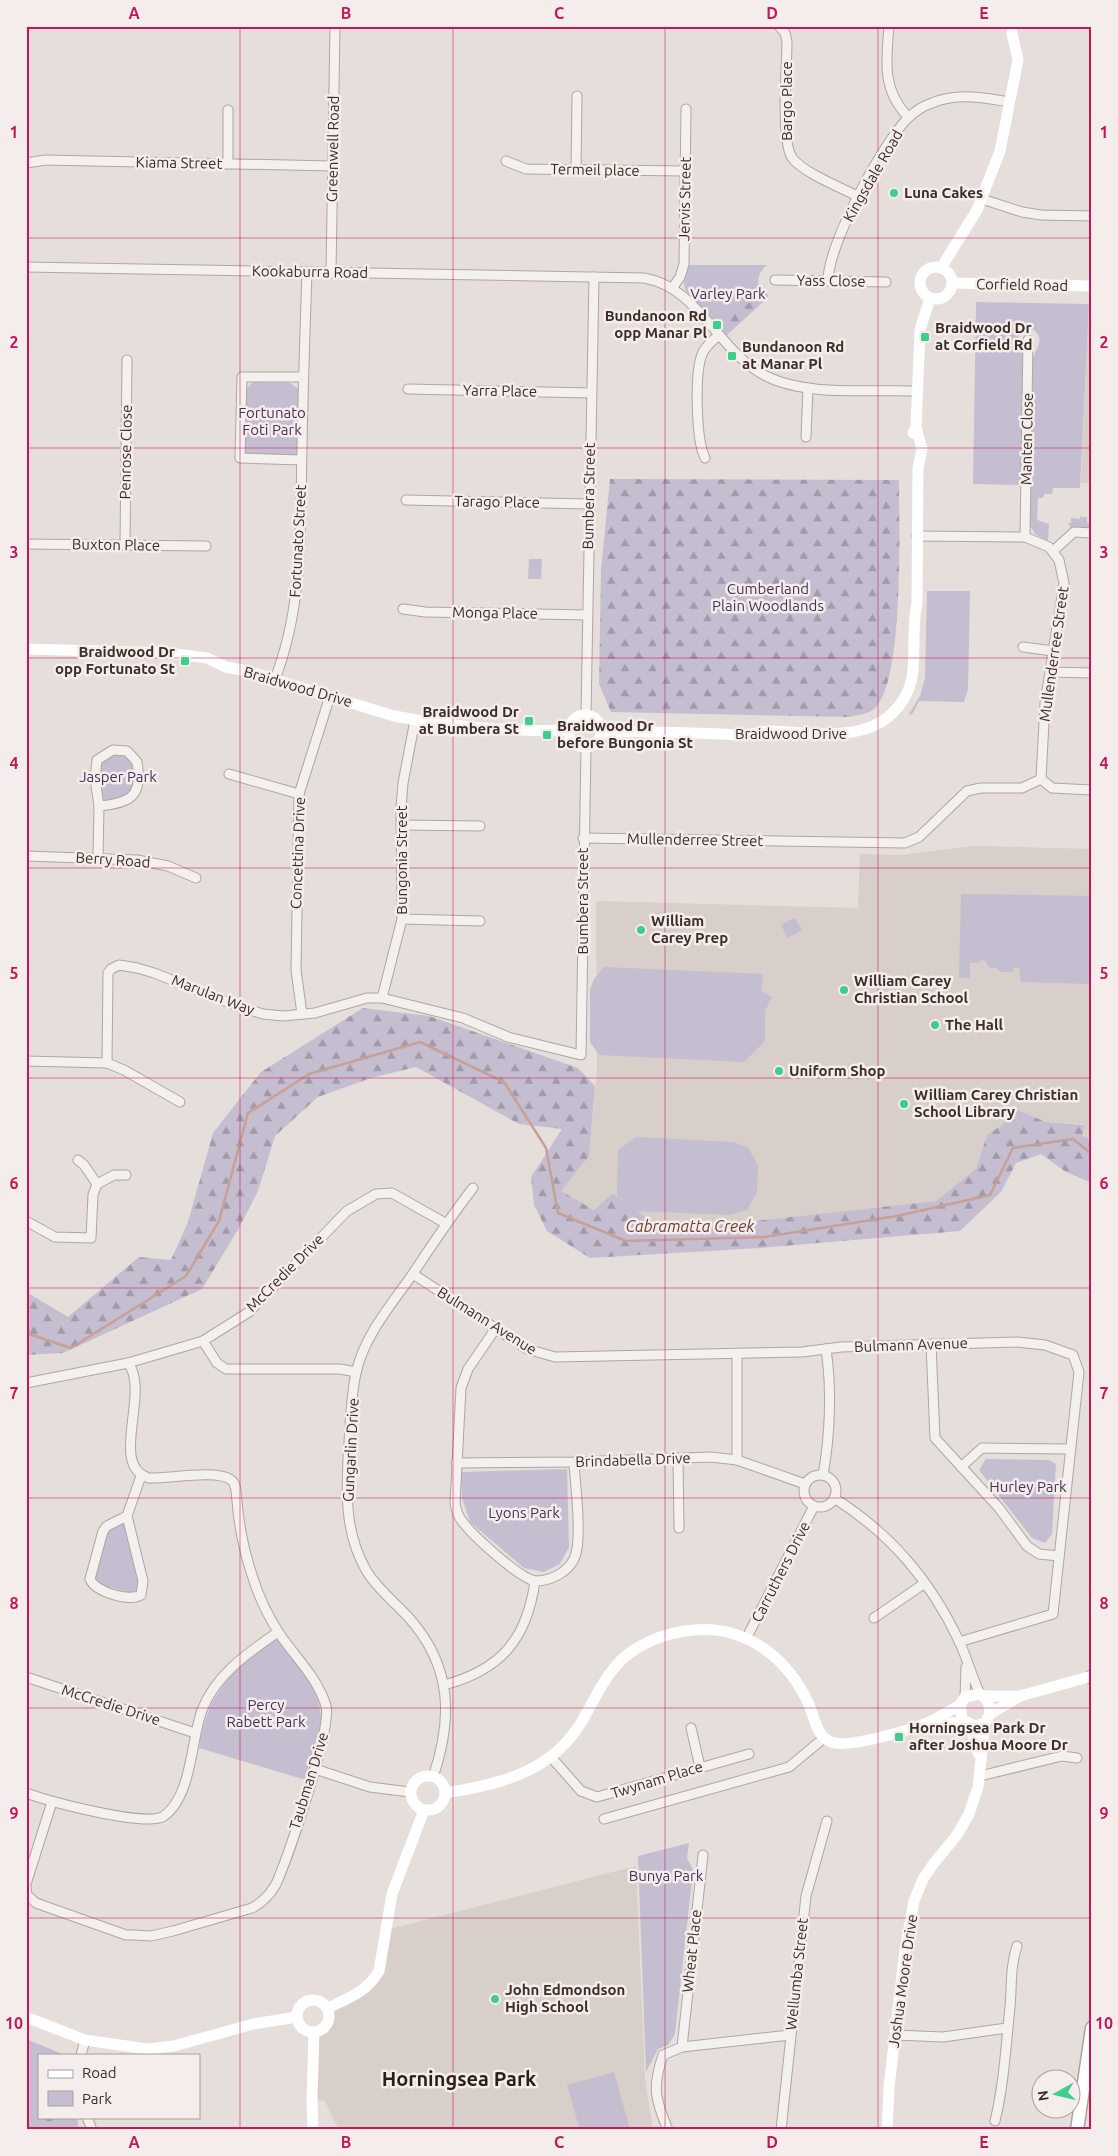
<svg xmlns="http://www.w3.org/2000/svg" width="1118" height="2156" font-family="Ubuntu,sans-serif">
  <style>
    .built { fill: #d8ceca }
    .green { fill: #c5bdd0 }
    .forest { fill: url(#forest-firs) }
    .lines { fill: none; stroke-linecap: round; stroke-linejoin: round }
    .stream { stroke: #c7a096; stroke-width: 2.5 }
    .street-casing { stroke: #b0a5a1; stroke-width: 11 }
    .primary-casing { stroke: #b1a19b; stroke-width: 15 }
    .street { stroke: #f4f0ee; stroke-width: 9 }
    .secondary { stroke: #fff; stroke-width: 11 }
    .primary { stroke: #fff; stroke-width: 12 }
    .grid { fill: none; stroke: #c2185b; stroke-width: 1; stroke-opacity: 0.55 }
    .poi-dot { fill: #3ecd8b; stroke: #f4edeb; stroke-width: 2 }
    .labels { text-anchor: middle; stroke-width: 5; stroke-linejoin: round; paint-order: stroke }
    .street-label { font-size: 15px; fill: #3c2d26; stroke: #f4edeb }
    .poi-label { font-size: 15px; font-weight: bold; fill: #3c2d26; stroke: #f4edeb; text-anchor: start }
    .park-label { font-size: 15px; fill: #453357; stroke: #f4edeb }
    .water-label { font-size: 16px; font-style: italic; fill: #6f3f30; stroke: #f4edeb }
    .district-label { font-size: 20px; font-weight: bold; fill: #2c1f18; stroke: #f4edeb }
    .neatline { fill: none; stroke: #c2185b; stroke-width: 2 }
    .grid-label { font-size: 16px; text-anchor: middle; font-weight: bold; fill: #c2185b }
  </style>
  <defs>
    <pattern id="forest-firs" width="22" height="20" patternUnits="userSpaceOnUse" patternTransform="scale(1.25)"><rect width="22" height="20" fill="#c5bdd0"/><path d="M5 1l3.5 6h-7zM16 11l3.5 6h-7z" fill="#a19aa9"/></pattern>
  </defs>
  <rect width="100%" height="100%" fill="#e6dedb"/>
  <g class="built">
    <path d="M1089 302H1092V483H1081Z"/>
    <path d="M974 846 1092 849V1138L1084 1136V1124L1046 1122 1013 1108 1002 1125 987 1135 976 1169 936 1201 664 1231 613 1193 594 1210 561 1191 589 1155 597 1072 596 901 858 908 860 854 901 855Z"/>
    <path d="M636 1866 645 2079 653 2130H339L325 2101 312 2099 317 2031 328 2023 329 2013 374 1980 386 1930Z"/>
  </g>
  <g class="green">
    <path d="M689 265H767C755 275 755 289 769 296L726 336 685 290 684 283Z"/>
    <path d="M976 302 1089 304 1080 488H1053L1052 494H1044L1043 498H1038L1037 520 1049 524 1048 541 1035 534 1030 525 1033 358C1037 347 1045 340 1034 330H1023L1017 341 1024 356 1022 485 973 484Z"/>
    <path d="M253 382 290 383 300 390 298 453 294 456 247 454 245 449 246 389Z"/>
    <path d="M1080 514 1081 517H1087V523H1091L1092 529 1073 532 1068 523H1071V518L1080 519Z"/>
    <path d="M529 559H542L541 579H528Z"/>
    <path d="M927 591H970L968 689 964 702 919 701 913 713 908 716 920 696 925 678Z"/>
    <path d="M123 752C138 764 136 775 132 793L103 802C100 787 96 771 104 757Z"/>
    <path d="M961 894 1092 896V984L1021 982 1019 968H1013V972H1000L996 968H990L984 960 979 961V963H970V978H959Z"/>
    <path d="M795 918 802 930 788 938 781 925Z"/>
    <path d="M604 967 763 974 761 991 772 997 765 1011V1041L744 1062 599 1055 590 1042V989L594 979Z"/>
    <path d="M636 1137 733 1142 748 1148 758 1165 757 1192 747 1210 730 1215 637 1211 617 1195 618 1150Z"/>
    <path d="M986 1459 1049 1460 1056 1464 1052 1534 1045 1543 1032 1538 979 1470Z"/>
    <path d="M567 1469 569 1547 560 1564 544 1572 524 1568 470 1522 462 1498 461 1472Z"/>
    <path d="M125 1522 140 1582V1587L134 1594 95 1583 94 1571 108 1531Z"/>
    <path d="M277 1637C294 1661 322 1688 321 1720 320 1741 312 1761 306 1780L199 1748C208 1688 233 1672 277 1637Z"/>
    <path d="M689 1843 687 1858 693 1870 675 2034 668 2045 658 2049 646 2072 638 1856Z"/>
    <path d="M26 2039 65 2055H39V2117H77L79 2130H26Z"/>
    <path d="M614 2072 630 2130H580L567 2085Z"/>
  </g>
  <g class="forest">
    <path d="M763 291 767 293 768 297 730 332H725L724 329 732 317Z"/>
    <path d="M610 479 899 480C899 526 904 674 877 706 871 714 858 715 849 717L611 712 599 684 601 570Z"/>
    <path d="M363 1008 429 1016 578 1068 595 1086 589 1156 561 1191 594 1210 613 1193 664 1231 936 1201 976 1169 987 1135 1002 1125 1013 1108 1046 1122 1084 1125 1083 1136 1092 1139V1183L1066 1172 1041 1154 1016 1163 1001 1192 960 1231 760 1248 590 1258 547 1231 534 1205 531 1177 562 1129 519 1124 416 1067 371 1078 318 1097 275 1136 258 1191 239 1228 202 1289 63 1353 26 1355V1292L68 1317 139 1257 171 1260 188 1222 213 1133 261 1072Z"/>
    <path d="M46 2117H65L70 2130H48Z"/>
  </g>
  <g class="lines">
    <path class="stream" d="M26 1333 71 1348 186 1276 219 1221 248 1113 309 1074 420 1042 504 1082 546 1148 558 1213 626 1241 764 1237 897 1216 990 1195 1013 1148 1073 1139 1092 1154"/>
    <defs>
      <g id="street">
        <path d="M779 26 785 33 787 42C787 65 780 144 793 159 806 174 840 187 859 197"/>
        <path d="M889 26C886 63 882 89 908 117"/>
        <path d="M506 161 526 169 685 171"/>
        <path d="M26 163 46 160 332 166"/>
        <path d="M228 164V110"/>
        <path d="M576 170 577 96"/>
        <path d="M982 199 1022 212 1041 215 1092 216"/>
        <path d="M26 267 644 278C699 287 718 352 766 376 808 397 870 389 917 391"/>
        <path d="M331 273 335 26"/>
        <path d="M775 280 886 282"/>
        <path d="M828 281C828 245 881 146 907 119 914 112 923 106 932 103 958 92 984 98 1010 102"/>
        <path d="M673 287 680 277 684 264 686 109"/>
        <path d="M408 389 591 393"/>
        <path d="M806 437 808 388"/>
        <path d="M705 458C696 440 694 370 703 352 707 345 713 340 719 335"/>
        <path d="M301 460 240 458 242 377H303"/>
        <path d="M406 500 589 504"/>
        <path d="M917 536 1025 537 1049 547 1059 560 1064 583 1045 703 1041 779"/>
        <path d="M1025 537 1028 340"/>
        <path d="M26 544 206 546"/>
        <path d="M125 544 127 360"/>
        <path d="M1053 551 1074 532 1092 533"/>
        <path d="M403 609 425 612 587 615"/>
        <path d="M1023 647 1053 651"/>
        <path d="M1050 672 1092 673"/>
        <path d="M275 679C304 604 300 526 302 447 303 388 305 330 307 272"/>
        <path d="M586 715 594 277"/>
        <path d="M229 774 299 794"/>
        <path d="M1041 779 1052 788 1092 790"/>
        <path d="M401 825 480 826"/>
        <path d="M583 838 905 843 919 837 967 791 981 788H1022L1041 779"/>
        <path d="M26 856 137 860 168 866 196 878"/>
        <path d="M98 857 99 806 95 779 97 760 113 750 127 751 137 762C143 796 131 803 99 806"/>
        <path d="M402 919 480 921"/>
        <path d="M382 998 402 919 401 808 403 783 415 720"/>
        <path d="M302 1014 296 970 299 794 330 696"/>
        <path d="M26 1061 107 1063 124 1070 180 1102"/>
        <path d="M107 1063 108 973 111 969 119 965 137 968 154 973 240 1007 263 1014 283 1016 315 1013 367 998H382L463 1018 508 1037 581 1055 586 747"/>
        <path d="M78 1160 84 1165 97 1184"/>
        <path d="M26 1221 55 1237 91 1238 93 1195 97 1184 114 1175H126"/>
        <path d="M413 1274 527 1349 555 1357 802 1352 841 1347 1017 1342 1045 1345 1073 1355 1079 1372 1053 1614 959 1642"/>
        <path d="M496 1328 468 1369 461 1388 455 1503C456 1510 458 1516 462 1521 473 1536 518 1577 535 1581"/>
        <path d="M203 1341 217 1363 226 1369H340L356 1372"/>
        <path d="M931 1344 935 1438 999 1508 1027 1546 1039 1554 1059 1556"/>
        <path d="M26 1383 128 1363 203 1341 249 1312 347 1211 376 1194 392 1193 445 1223"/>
        <path d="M678 1459 679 1528"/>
        <path d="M737 1460V1353"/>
        <path d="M456 1463 574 1462 711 1457 737 1460 805 1484"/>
        <path d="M961 1467 982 1448 1070 1449"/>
        <path d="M823 1475C830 1436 832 1389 826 1349"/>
        <circle cx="820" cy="1491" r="16"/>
        <path d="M834 1498C891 1534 930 1580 959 1641 967 1658 972 1677 980 1694"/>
        <path d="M127 1516 107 1526 103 1531 90 1579C95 1592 129 1602 141 1595L143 1581 127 1516 141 1476"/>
        <path d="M874 1618 925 1583"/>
        <path d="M747 1637 814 1506"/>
        <path d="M26 1677 195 1733"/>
        <path d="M444 1685C501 1670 527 1639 535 1581 550 1581 567 1573 574 1559 583 1541 575 1484 574 1462"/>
        <path d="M965 1697 966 1667"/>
        <path d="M691 1728 700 1767"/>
        <path d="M551 1757 581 1791 597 1797 749 1754"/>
        <path d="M315 1769 370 1787 410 1792"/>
        <path d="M980 1776 1062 1756 1077 1758"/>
        <path d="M433 1777C453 1718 452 1666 409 1618 395 1602 376 1588 366 1570 346 1535 346 1498 348 1459 350 1431 350 1401 356 1373 364 1336 391 1305 412 1275 432 1245 451 1216 473 1188"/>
        <path d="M26 1793C48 1801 147 1828 164 1816 192 1796 191 1740 202 1710 216 1674 248 1653 278 1632"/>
        <path d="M604 1819 789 1767 824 1738"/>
        <path d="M26 1884 52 1802"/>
        <path d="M26 1887 27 1895 36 1903 126 1935H134L151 1936 173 1931 252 1908C263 1902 270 1895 276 1884 288 1858 332 1729 326 1706 318 1678 295 1657 279 1633 268 1616 258 1595 252 1575 244 1551 239 1526 237 1501 236 1494 237 1484 231 1480 218 1469 167 1479 149 1478 108 1466 151 1392 128 1363"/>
        <path d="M895 2035 943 2037 1007 2028"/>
        <path d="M682 2047 703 1855"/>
        <path d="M81 2055 85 2040"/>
        <path d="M87 2117 92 2130"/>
        <path d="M995 2121C1004 2084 1006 2045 1010 2007 1012 1985 1010 1967 1017 1946"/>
        <path d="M668 2130C655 2099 652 2087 663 2055L682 2047 790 2035"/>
        <path d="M781 2130 806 1896 827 1821"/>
      </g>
      <g id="primary">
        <path d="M1091 1677H1092"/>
        <path d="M1077 2130 1092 2028"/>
      </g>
    </defs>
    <use href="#street" class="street-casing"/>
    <use href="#primary" class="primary-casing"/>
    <use href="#street" class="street"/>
    <g class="secondary">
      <circle cx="936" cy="283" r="16"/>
      <path d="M941 268 977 210 1000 151 1018 60 1012 33"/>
      <path d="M952 283 1092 286"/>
      <path d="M913 433 916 427 920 330 930 298"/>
      <path d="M26 649 168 653 207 658 226 667 247 671 394 716C451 727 511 732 569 730"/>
      <circle cx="585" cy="731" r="16"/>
      <path d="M601 734C619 730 636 732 654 732 682 733 710 733 738 735 749 736 760 731 771 731 820 733 881 746 907 693 919 669 910 632 917 604L918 468 922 449 916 427"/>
      <path d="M984 1696H1020L1092 1676"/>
      <path d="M990 1714 988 1700 980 1694 965 1697 960 1705 962 1719 975 1726 985 1723 990 1714 1020 1696"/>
      <path d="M928 1723H966"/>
      <path d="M970 1725 978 1753"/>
      <circle cx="428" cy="1793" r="17"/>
      <path d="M445 1793C482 1787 524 1779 554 1754 587 1727 590 1697 614 1668 632 1645 666 1632 694 1630 746 1625 789 1659 809 1705 815 1718 816 1736 831 1742 847 1749 910 1730 927 1723 938 1718 949 1711 960 1705"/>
      <circle cx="313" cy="2016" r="16"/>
      <path d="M328 2008C348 1998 367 1992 379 1971L392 1894 424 1810"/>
      <path d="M26 2017 85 2040 147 2049 174 2046 253 2024 297 2017"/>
      <path d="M313 2130 312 2099 314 2032"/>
      <path d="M887 2130 889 2087 905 1949 914 1901 923 1879 934 1863 957 1835 969 1814 978 1787 985 1723"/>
    </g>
    <use href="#primary" class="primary"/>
  </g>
  <path class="grid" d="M240 26V2130M453 26V2130M665 26V2130M878 26V2130M26 238H1092M26 448H1092M26 658H1092M26 868H1092M26 1078H1092M26 1288H1092M26 1498H1092M26 1708H1092M26 1918H1092"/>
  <g class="poi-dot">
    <circle cx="894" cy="193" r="5"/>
    <rect x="712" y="320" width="10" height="10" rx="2.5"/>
    <rect x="920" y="332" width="10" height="10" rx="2.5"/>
    <rect x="727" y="351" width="10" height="10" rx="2.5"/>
    <rect x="180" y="656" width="10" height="10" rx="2.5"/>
    <rect x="524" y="716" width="10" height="10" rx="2.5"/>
    <rect x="542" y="730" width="10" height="10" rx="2.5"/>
    <circle cx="641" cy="930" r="5"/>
    <circle cx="844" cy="990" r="5"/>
    <circle cx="935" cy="1025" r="5"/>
    <circle cx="779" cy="1071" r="5"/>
    <circle cx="904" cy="1104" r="5"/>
    <rect x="894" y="1732" width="10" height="10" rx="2.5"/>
    <circle cx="495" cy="1999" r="5"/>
  </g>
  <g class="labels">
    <g class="street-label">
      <text transform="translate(787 101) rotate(-90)" y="5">Bargo Place</text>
      <text transform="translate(333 149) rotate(-89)" y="5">Greenwell Road</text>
      <text transform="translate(179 163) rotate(1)" y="5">Kiama Street</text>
      <text transform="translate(595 170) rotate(1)" y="5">Termeil place</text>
      <text transform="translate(873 176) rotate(-60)" y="5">Kingsdale Road</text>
      <text transform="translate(685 199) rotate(-89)" y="5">Jervis Street</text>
      <text transform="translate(310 272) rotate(1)" y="5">Kookaburra Road</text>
      <text transform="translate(831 281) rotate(1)" y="5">Yass Close</text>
      <text transform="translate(1022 285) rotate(1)" y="5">Corfield Road</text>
      <text transform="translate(500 391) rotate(1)" y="5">Yarra Place</text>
      <text transform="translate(1027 439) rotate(-89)" y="5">Manten Close</text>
      <text transform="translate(126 452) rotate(-89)" y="5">Penrose Close</text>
      <text transform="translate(589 496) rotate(-89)" y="5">Bumbera Street</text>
      <text transform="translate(497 502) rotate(1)" y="5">Tarago Place</text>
      <text transform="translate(298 541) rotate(-87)" y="5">Fortunato Street</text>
      <text transform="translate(116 545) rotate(1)" y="5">Buxton Place</text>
      <text transform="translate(495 613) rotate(1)" y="5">Monga Place</text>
      <text transform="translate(1054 654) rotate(-82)" y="5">Mullenderree Street</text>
      <text transform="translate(298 687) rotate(16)" y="5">Braidwood Drive</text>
      <text x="791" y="739">Braidwood Drive</text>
      <text transform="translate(695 840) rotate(1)" y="5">Mullenderree Street</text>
      <text transform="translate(298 853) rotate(-88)" y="5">Concettina Drive</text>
      <text transform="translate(113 860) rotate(4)" y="5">Berry Road</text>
      <text transform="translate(402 860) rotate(-90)" y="5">Bungonia Street</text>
      <text transform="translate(583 901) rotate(-90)" y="5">Bumbera Street</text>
      <text transform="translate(213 995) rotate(21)" y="5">Marulan Way</text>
      <text transform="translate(285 1273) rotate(-45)" y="5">McCredie Drive</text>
      <text transform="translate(487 1321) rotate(32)" y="5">Bulmann Avenue</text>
      <text transform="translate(911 1345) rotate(-2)" y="5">Bulmann Avenue</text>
      <text transform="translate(351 1450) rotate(-87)" y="5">Gungarlin Drive</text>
      <text transform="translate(633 1460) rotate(-2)" y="5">Brindabella Drive</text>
      <text transform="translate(781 1572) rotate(-63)" y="5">Carruthers Drive</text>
      <text transform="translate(111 1705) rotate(18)" y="5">McCredie Drive</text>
      <text transform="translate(657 1780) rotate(-17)" y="5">Twynam Place</text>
      <text transform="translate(309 1781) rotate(-73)" y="5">Taubman Drive</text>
      <text transform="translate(692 1951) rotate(-84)" y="5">Wheat Place</text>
      <text transform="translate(797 1974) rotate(-84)" y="5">Wellumba Street</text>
      <text transform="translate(903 1981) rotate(-82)" y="5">Joshua Moore Drive</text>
    </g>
    <g class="poi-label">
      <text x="904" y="198">Luna Cakes</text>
      <text x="707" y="321" text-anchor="end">Bundanoon Rd<tspan x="707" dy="17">opp Manar Pl</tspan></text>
      <text x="935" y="333">Braidwood Dr<tspan x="935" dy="17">at Corfield Rd</tspan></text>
      <text x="742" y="352">Bundanoon Rd<tspan x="742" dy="17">at Manar Pl</tspan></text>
      <text x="175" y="657" text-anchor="end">Braidwood Dr<tspan x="175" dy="17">opp Fortunato St</tspan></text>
      <text x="519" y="717" text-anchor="end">Braidwood Dr<tspan x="519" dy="17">at Bumbera St</tspan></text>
      <text x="557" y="731">Braidwood Dr<tspan x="557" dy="17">before Bungonia St</tspan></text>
      <text x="651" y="926">William<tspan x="651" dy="17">Carey Prep</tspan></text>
      <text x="854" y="986">William Carey<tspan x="854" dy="17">Christian School</tspan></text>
      <text x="945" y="1030">The Hall</text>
      <text x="789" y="1076">Uniform Shop</text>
      <text x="914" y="1100">William Carey Christian<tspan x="914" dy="17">School Library</tspan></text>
      <text x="909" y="1733">Horningsea Park Dr<tspan x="909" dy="17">after Joshua Moore Dr</tspan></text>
      <text x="505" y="1995">John Edmondson<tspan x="505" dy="17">High School</tspan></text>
    </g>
    <g class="park-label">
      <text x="728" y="299">Varley Park</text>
      <text x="272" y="418">Fortunato<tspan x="272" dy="17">Foti Park</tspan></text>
      <text x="768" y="594">Cumberland<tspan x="768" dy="17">Plain Woodlands</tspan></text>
      <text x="118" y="782">Jasper Park</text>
      <text x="1028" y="1492">Hurley Park</text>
      <text x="524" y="1518">Lyons Park</text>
      <text x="266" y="1710">Percy<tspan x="266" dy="17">Rabett Park</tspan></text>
      <text x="666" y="1881">Bunya Park</text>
    </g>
    <g class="water-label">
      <text x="690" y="1232">Cabramatta Creek</text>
    </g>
    <g class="district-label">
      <text x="459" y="2086">Horningsea Park</text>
    </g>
  </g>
  <rect width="1118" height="2156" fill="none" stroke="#f4edeb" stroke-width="55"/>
  <rect x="38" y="2054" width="162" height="65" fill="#f4edeb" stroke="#aaa09c"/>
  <rect x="48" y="2070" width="25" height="8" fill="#ffffff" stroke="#aaa09c"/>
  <text x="82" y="2078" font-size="15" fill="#3c2d26">Road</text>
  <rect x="48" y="2091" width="25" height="15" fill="#c5bdd0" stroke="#aaa09c"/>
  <text x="82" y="2104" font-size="15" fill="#3c2d26">Park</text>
  <g transform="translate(1056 2094) rotate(262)"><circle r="24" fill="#f4edeb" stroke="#aaa09c"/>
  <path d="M0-4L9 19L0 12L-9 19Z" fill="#3ecd8b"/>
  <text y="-8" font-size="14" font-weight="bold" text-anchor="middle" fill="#3c2d26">N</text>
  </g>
  <rect x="28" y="28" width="1062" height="2100" class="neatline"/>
  <g class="grid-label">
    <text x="134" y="19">A</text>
    <text x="346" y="19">B</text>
    <text x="559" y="19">C</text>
    <text x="772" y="19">D</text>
    <text x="984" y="19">E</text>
    <text x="14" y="138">1</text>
    <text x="1104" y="138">1</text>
    <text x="14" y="348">2</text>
    <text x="1104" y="348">2</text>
    <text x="14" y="558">3</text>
    <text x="1104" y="558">3</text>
    <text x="14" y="769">4</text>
    <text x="1104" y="769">4</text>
    <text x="14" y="979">5</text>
    <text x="1104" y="979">5</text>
    <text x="14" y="1189">6</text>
    <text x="1104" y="1189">6</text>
    <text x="14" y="1399">7</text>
    <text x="1104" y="1399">7</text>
    <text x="14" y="1609">8</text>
    <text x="1104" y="1609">8</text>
    <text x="14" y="1819">9</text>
    <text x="1104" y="1819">9</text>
    <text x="14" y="2029">10</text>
    <text x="1104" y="2029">10</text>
    <text x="134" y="2148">A</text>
    <text x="346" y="2148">B</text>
    <text x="559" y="2148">C</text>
    <text x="772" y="2148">D</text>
    <text x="984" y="2148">E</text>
  </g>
</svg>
